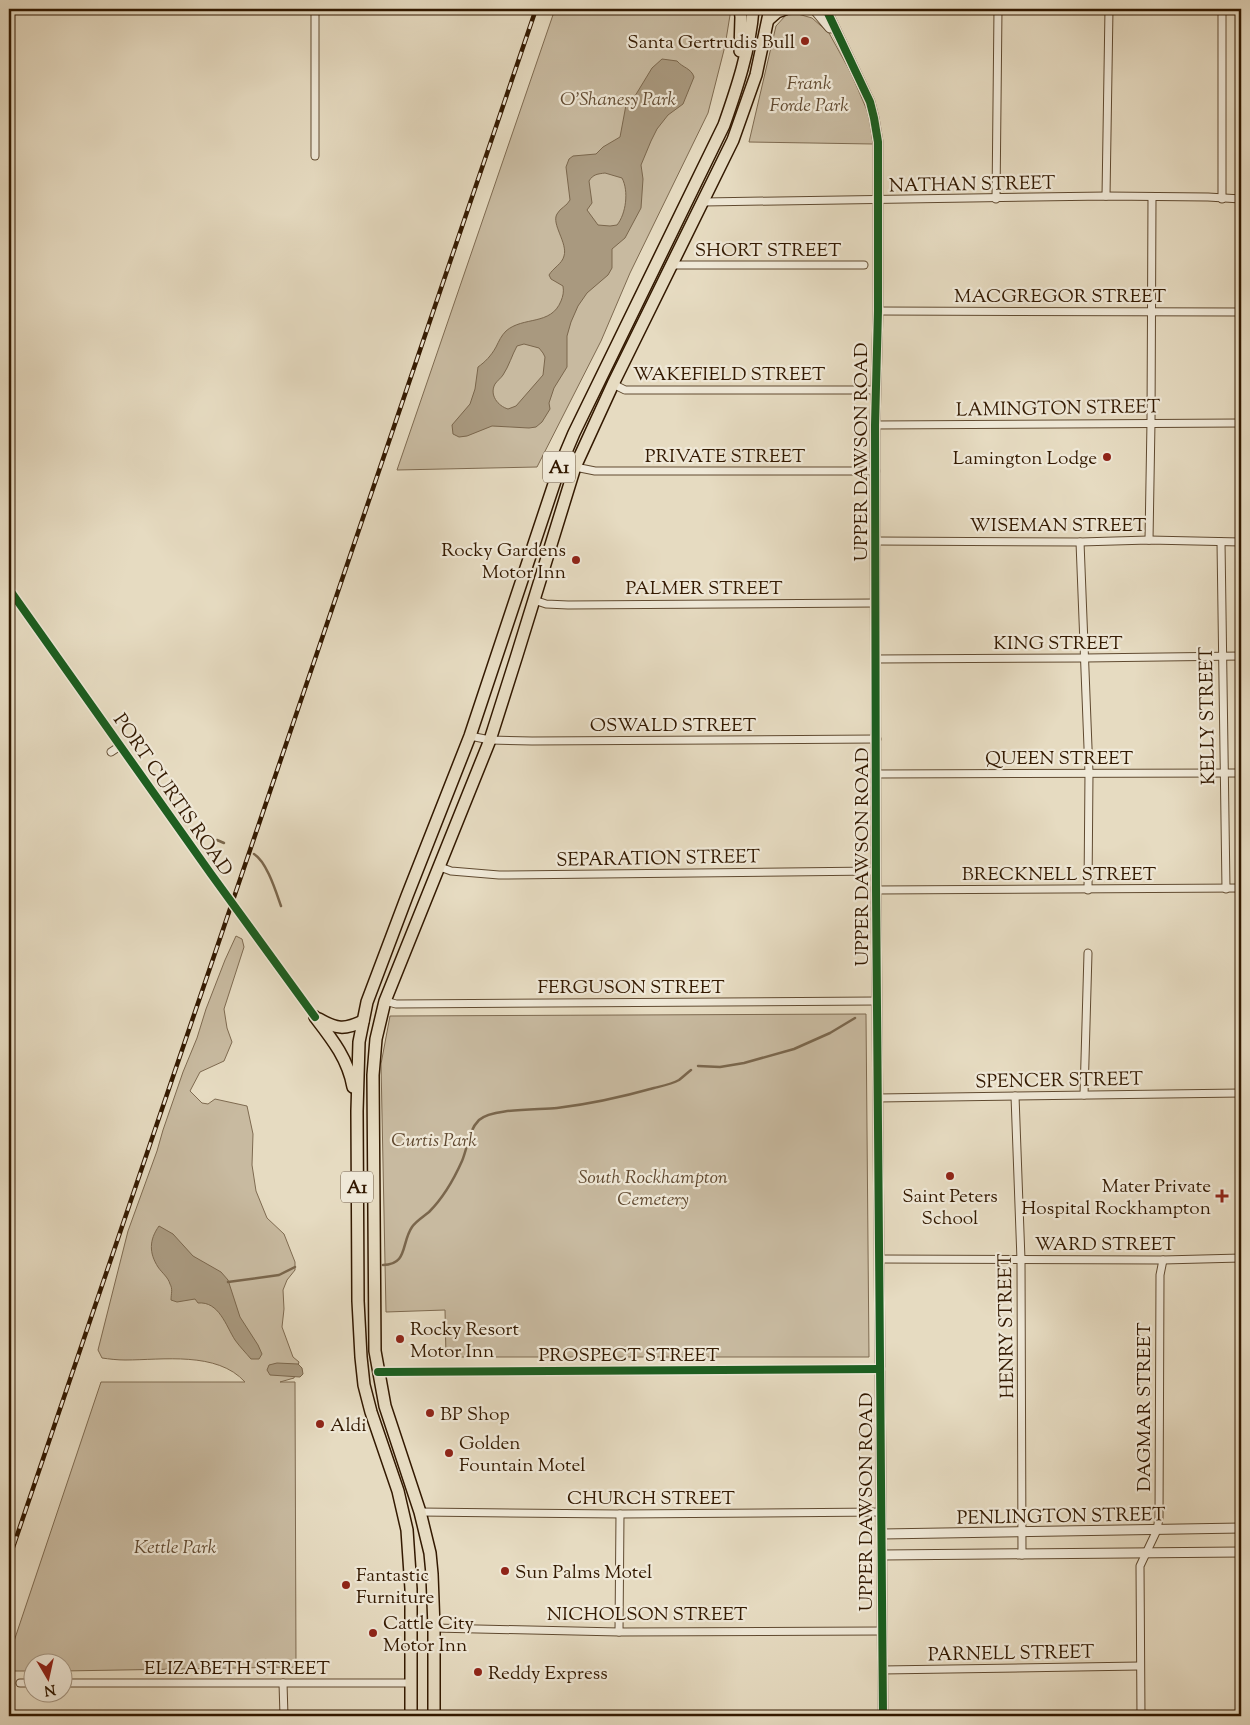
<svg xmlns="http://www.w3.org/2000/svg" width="1250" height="1725" font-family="'Sorts Mill Goudy',serif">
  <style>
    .green { fill: #c8baa0; stroke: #7e6a50 }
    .water { fill: #a9997f; stroke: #7a664c; fill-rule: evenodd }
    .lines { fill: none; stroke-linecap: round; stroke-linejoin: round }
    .stream { stroke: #7a664c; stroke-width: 2.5 }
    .minor-casing { stroke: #604a30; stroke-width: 9 }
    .tertiary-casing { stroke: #604a30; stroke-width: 11 }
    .trunk-casing { stroke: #331900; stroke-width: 14 }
    .minor { stroke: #efe8d7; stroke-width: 7 }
    .tertiary { stroke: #efe8d7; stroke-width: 9 }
    .trunk { stroke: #e6dbc1; stroke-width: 11 }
    .rail-casing { stroke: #331900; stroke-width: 4.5 }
    .rail { stroke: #efe8d7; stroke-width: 2.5; stroke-dasharray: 8; stroke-linecap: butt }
    .cycleway-casing { stroke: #efe8d7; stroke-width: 11 }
    .cycleway { stroke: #1b5e20; stroke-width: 8 }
    .poi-dot { fill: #8f2418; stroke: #efe8d7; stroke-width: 2 }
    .labels { text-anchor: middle; stroke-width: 4.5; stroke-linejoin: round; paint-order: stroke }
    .shield { fill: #efe8d7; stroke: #6b5740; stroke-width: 1 }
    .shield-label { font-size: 18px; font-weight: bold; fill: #331900 }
    .poi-label { font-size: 19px; fill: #331900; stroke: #efe8d7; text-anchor: start }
    .park-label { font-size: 19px; font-style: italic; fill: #604930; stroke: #efe8d7 }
    .street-label { font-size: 19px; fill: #331900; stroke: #efe8d7 }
  </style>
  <rect width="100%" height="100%" fill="#e6dbc1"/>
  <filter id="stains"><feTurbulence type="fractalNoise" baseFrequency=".004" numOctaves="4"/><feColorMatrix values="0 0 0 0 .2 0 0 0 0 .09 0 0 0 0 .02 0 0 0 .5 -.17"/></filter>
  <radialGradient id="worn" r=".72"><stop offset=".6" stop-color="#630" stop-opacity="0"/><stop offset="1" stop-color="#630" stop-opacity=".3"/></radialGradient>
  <g class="green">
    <path d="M555 9H731L725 46 708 113 630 273 601 341 537 467 397 470Z"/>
    <path d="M798 14 812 18 829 33 851 73 869 115 873 144 749 142 776 26 786 15Z"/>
    <path d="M236 936 242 939 244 947 224 1009 227 1028 232 1042 224 1061 200 1072 190 1091 202 1103 208 1104 215 1099 247 1106 253 1134 252 1165 256 1191 267 1218 284 1234 295 1262V1270L287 1280 283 1290 284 1309 282 1327 293 1357 299 1362 294 1378 280 1382H295L296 1667 63 1671 62 1662H32V1671H9V1656L101 1382H245C217 1351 163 1360 125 1360 117 1360 109 1359 102 1358L98 1350 128 1231 157 1151 163 1130 183 1072 197 1038 206 1009 225 960Z"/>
    <path d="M866 1014 869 1357H446L445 1310 386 1312 381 1064 390 1016Z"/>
  </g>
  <g class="water">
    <path d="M662 59 677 61C683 68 691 68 694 77L683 104 668 115 657 129 651 141 641 165 643 179 641 208 625 238 612 249V268L608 275 587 293 578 306 571 322 567 336V367L554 388 549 403 550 409 542 422 536 427 529 428 492 426 467 436 459 437 453 434 452 425 470 404 475 389 478 367C485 362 491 356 496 347 499 341 501 336 506 331 523 316 551 326 561 301 563 296 564 292 563 286L551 279 549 275C553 268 562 264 564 256 568 243 551 224 557 214 560 208 567 206 570 200L566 167 569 159 573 156 596 154 603 147 620 137 626 105 635 96 652 68ZM605 173 622 178C629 191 626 214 617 225L610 226 598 225 587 210 592 203 589 181C593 174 598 174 605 173ZM524 344 539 348 543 353 545 357 543 375 516 406 508 409C498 406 489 395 495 384 497 381 501 378 503 375 509 366 512 355 517 346Z"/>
    <path d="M159 1226 173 1234 193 1256 221 1272 228 1280 240 1317 258 1345 262 1354 259 1359H251C246 1353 240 1347 235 1340 226 1326 219 1301 198 1303L195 1299 177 1302 171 1300C171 1294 173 1289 170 1284 168 1277 162 1273 158 1267 149 1253 149 1240 159 1226Z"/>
    <path d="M277 1363 298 1364 302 1368 303 1374 300 1377 270 1375 267 1370 269 1365Z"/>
  </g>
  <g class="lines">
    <g class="stream">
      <path d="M217 840 224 843"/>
      <path d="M254 854C267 862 276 892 281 906"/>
      <path d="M698 1066 720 1067 744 1063 794 1049 830 1033 855 1018"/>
      <path d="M383 1265C408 1265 401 1243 412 1227 416 1221 423 1217 429 1212 442 1199 454 1179 462 1161 468 1147 468 1131 479 1120 492 1108 539 1110 557 1108 590 1104 622 1097 654 1088 662 1086 672 1084 679 1080 683 1077 687 1073 691 1070"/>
      <path d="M228 1282 279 1275 295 1267"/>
    </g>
    <defs>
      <g id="minor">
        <path d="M1222 9V199"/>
        <path d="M315 156V9"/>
        <path d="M1106 196 1109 9"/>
        <path d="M996 199 998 9"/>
        <path d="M704 202 1106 196 1208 197 1241 199"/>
        <path d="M671 265H864"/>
        <path d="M878 311 1241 312"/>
        <path d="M613 384 625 390H876"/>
        <path d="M875 425 1241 423"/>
        <path d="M575 467 595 471H876"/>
        <path d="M1149 540 1151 422 1152 197"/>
        <path d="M875 541 1080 542 1149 540 1241 542"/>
        <path d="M1080 542 1089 773 1088 890"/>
        <path d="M1221 542 1226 889"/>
        <path d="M9 589 211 874 315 1017"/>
        <path d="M534 600 546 604 568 605 876 603"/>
        <path d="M876 659 1085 658 1241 656"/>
        <path d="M470 736 490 740 532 741 877 739"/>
        <path d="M111 752 120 746"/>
        <path d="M877 774 1241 773"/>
        <path d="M440 867 451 871 499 875 876 871"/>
        <path d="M876 890 1241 888"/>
        <path d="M385 1001 396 1004 877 1001"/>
        <path d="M1084 1095 1088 953"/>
        <path d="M1015 1096 1021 1260 1022 1555"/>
        <path d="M878 1098 1241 1093"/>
        <path d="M880 1259 1163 1260 1241 1258"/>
        <path d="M378 1372 880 1369"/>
        <path d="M420 1512 620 1514 881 1512"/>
        <path d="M434 1628 619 1632 882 1631"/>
        <path d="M619 1632 620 1514"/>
        <path d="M882 1670 1139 1666"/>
        <path d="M20 1683H32"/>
        <path d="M62 1683H411"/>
        <path d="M283 1683 284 1716"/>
        <path d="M1141 1716 1140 1566 1157 1530 1159 1518 1160 1275 1163 1260"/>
      </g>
      <g id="tertiary">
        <path d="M814 9 830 28"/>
        <path d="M826 9 870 102 874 118 878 142V311L875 425 876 890 883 1716"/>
        <path d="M882 1534 1241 1528"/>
        <path d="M882 1555 1241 1552"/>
      </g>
      <g id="trunk">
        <path d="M740 9 741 17 740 51"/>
        <path d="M769 19 777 12 785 9"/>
        <path d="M315 1017C332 1039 348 1059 353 1087"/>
        <path d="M319 1019C336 1029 345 1030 363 1021"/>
        <path d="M411 1716V1589L407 1530 398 1491 371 1412 364 1385 361 1357 358 1301 357 1111 359 1042 367 1002 407 896 470 736 560 466 574 433 724 125C737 88 750 49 753 9"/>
        <path d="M434 1716V1628L432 1574 430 1553 420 1512 385 1406 375 1351 373 1075 376 1039 385 1001 490 740 517 655 575 467 613 384 733 140 756 75 770 9"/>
      </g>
    </defs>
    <use href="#minor" class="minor-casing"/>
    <use href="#tertiary" class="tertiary-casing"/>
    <use href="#trunk" class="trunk-casing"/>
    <use href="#minor" class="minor"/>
    <use href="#tertiary" class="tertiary"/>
    <use href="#trunk" class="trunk"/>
    <defs>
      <path id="rail" d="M9 1559 536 9"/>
    </defs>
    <use href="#rail" class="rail-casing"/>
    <use href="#rail" class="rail"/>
    <defs>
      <g id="cycleway">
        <path d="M826 9 870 102 874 118 878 142V311L875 425 876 890 883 1716"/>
        <path d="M9 589 211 874 315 1017"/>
        <path d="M378 1372 880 1369"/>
      </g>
    </defs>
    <use href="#cycleway" class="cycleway-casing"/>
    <use href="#cycleway" class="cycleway"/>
  </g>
  <g class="poi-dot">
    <circle cx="805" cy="41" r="5"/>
    <circle cx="1107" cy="457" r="5"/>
    <circle cx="576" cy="560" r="5"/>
    <circle cx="950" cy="1176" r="5"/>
    <path d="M1219.5 1188.5h5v5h5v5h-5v5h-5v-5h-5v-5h5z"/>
    <circle cx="400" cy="1339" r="5"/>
    <circle cx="430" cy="1413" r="5"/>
    <circle cx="320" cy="1424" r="5"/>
    <circle cx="449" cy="1453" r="5"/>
    <circle cx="505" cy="1571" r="5"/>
    <circle cx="346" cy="1585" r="5"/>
    <circle cx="373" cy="1633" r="5"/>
    <circle cx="478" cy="1672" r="5"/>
  </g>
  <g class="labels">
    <g class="shield">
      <rect x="543" y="451.5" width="32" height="31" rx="4"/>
      <rect x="341" y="1171.5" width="32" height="31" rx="4"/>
    </g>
    <g class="shield-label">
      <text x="559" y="473">A1</text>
      <text x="357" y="1193">A1</text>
    </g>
    <g class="poi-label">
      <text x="795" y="48" text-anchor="end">Santa Gertrudis Bull</text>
      <text x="1097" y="464" text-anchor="end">Lamington Lodge</text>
      <text x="566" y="556" text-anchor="end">Rocky Gardens<tspan x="566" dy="22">Motor Inn</tspan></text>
      <text x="1211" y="1192" text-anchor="end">Mater Private<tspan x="1211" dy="22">Hospital Rockhampton</tspan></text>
      <text x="950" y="1202" text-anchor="middle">Saint Peters<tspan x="950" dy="22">School</tspan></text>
      <text x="410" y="1335">Rocky Resort<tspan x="410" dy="22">Motor Inn</tspan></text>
      <text x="440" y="1420">BP Shop</text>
      <text x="330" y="1431">Aldi</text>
      <text x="459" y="1449">Golden<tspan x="459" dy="22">Fountain Motel</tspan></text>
      <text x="515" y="1578">Sun Palms Motel</text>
      <text x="356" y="1581">Fantastic<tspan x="356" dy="22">Furniture</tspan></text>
      <text x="383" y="1629">Cattle City<tspan x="383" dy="22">Motor Inn</tspan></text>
      <text x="488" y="1679">Reddy Express</text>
    </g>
    <g class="park-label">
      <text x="809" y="89">Frank<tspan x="809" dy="22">Forde Park</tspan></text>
      <text x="618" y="105">O'Shanesy Park</text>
      <text x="434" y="1146">Curtis Park</text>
      <text x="653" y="1183">South Rockhampton<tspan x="653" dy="22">Cemetery</tspan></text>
      <text x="175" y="1553">Kettle Park</text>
    </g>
    <g class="street-label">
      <text transform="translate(972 183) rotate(-1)" y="7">NATHAN STREET</text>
      <text x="768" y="256">SHORT STREET</text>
      <text x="1060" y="302">MACGREGOR STREET</text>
      <text x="729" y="380">WAKEFIELD STREET</text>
      <text transform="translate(1058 407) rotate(-1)" y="7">LAMINGTON STREET</text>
      <text transform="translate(860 452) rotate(-90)" y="7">UPPER DAWSON ROAD</text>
      <text x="725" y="462">PRIVATE STREET</text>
      <text x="1058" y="531">WISEMAN STREET</text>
      <text x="704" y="594">PALMER STREET</text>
      <text x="1058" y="649">KING STREET</text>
      <text transform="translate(1206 716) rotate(-91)" y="7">KELLY STREET</text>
      <text x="673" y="731">OSWALD STREET</text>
      <text x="1059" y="764">QUEEN STREET</text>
      <text transform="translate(174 794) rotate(55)" y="7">PORT CURTIS ROAD</text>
      <text transform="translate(658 857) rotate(-1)" y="7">SEPARATION STREET</text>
      <text transform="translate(861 857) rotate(-90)" y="7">UPPER DAWSON ROAD</text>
      <text x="1059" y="880">BRECKNELL STREET</text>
      <text x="631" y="993">FERGUSON STREET</text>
      <text transform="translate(1059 1079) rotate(-1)" y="7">SPENCER STREET</text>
      <text x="1105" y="1250">WARD STREET</text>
      <text transform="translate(1005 1326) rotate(-91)" y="7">HENRY STREET</text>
      <text x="629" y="1361">PROSPECT STREET</text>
      <text transform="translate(1143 1407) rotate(-90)" y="7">DAGMAR STREET</text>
      <text x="651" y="1504">CHURCH STREET</text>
      <text transform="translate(865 1502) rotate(-90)" y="7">UPPER DAWSON ROAD</text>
      <text transform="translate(1061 1515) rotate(-1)" y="7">PENLINGTON STREET</text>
      <text x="647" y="1620">NICHOLSON STREET</text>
      <text transform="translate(1011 1652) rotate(-1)" y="7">PARNELL STREET</text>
      <text x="237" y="1674">ELIZABETH STREET</text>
    </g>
  </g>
  <rect width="1250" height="1725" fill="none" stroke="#e6dbc1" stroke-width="30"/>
  <rect x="10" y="10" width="1230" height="1705" fill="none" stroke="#331900" stroke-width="2.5"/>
  <rect x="15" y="15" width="1220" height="1695" fill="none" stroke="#331900"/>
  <g transform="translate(48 1678) rotate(171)"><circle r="24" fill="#efe8d7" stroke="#a49581"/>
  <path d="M0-4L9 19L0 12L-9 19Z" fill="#8f2418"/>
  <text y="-8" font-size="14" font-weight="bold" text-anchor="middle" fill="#331900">N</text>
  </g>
  <rect width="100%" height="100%" filter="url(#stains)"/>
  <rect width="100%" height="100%" fill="url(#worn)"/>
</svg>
